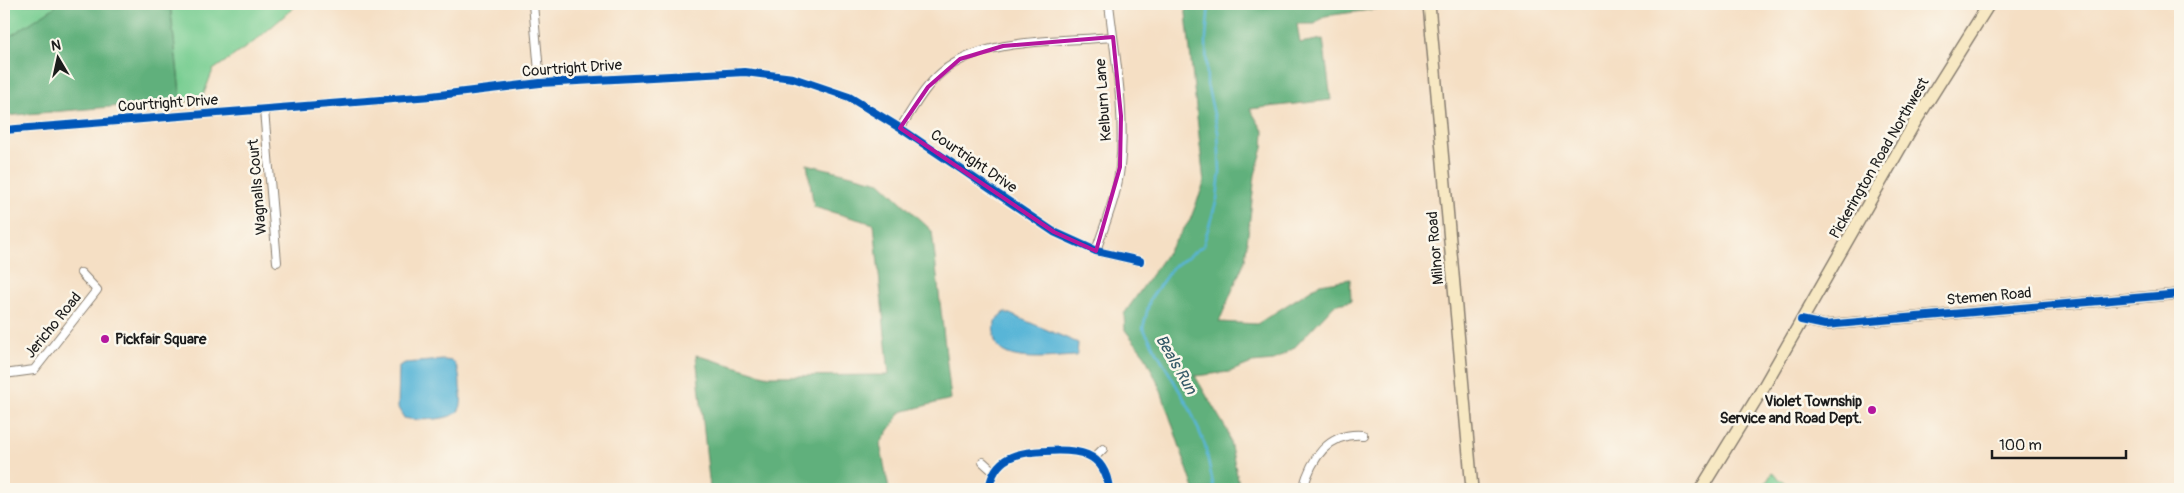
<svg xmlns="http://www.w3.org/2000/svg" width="2184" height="493" font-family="Pangolin,sans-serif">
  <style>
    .green { fill: #77cd91; stroke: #4a7456 }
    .forest { fill: #61b07b; stroke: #3e664c }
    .water { fill: #59b5d7; stroke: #3a687a }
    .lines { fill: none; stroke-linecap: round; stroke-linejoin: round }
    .stream { stroke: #59b5d7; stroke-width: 2.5 }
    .minor-casing { stroke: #887e70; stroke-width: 10 }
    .tertiary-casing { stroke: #887e70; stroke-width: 12 }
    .secondary-casing { stroke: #887e70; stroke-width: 14 }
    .minor { stroke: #fff; stroke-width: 8 }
    .tertiary { stroke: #fff; stroke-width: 10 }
    .secondary { stroke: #f7e8c3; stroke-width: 11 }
    .cycleway-casing { stroke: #fbf7ec; stroke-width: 11 }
    .cycleway { stroke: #0057b8; stroke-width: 8 }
    .marked { fill: none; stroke: #b5179e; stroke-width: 4; stroke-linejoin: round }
    .poi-dot { fill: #b5179e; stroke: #fbf7ec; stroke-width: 2 }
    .labels { text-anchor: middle; stroke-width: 5; stroke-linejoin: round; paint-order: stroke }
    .street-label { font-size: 15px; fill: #1c1c1c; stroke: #fbf7ec }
    .poi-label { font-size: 15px; font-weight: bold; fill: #1c1c1c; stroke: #fbf7ec; text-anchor: start }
    .water-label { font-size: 16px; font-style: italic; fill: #345967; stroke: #fbf7ec }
  </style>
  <rect width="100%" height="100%" fill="#fbf7ec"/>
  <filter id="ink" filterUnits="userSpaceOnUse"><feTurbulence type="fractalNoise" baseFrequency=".02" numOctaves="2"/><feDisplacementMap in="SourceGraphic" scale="10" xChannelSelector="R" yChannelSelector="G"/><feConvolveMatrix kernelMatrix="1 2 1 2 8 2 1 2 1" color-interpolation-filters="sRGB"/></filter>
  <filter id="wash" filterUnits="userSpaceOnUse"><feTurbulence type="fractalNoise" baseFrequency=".0096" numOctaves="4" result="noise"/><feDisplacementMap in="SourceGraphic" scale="20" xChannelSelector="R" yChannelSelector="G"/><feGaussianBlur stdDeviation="1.12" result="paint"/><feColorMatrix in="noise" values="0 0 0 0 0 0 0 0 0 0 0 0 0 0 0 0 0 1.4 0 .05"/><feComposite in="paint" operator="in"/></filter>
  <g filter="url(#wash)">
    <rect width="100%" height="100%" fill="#f5dfc4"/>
    <g class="green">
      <path d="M4 4H56V7L4 40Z"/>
      <path d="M170 4H298L255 41 213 70 201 101H181Z"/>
      <path d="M1772 473 1793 489H1762Z"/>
    </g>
    <g class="forest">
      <path d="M56 4H170L181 101 4 116V40L55 7Z"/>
      <path d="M1185 4H1376L1377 9 1325 16 1315 24H1297L1300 43 1323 39 1331 100 1250 109 1264 132 1263 148 1255 175 1245 260 1219 322 1257 324 1320 284 1350 279 1351 301 1334 305 1294 348 1273 361 1252 363 1229 372 1195 376 1228 432 1240 489H1194L1160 388 1144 354 1125 330 1124 314 1190 220 1204 183Z"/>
      <path d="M807 164 880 182 932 231 951 399 901 412 880 444 889 489H710L696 355 768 376 889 375 874 224 814 207Z"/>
    </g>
    <g class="water">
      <path d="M1005 312 1078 343 1077 356C1057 356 1002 366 995 341 993 335 995 327 995 321Z"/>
      <path d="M444 360 453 361C459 368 460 379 460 387 461 394 463 404 459 410 453 421 415 421 404 418L398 408 399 366 405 363Z"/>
    </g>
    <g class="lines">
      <path class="stream" d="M1209 4 1206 38 1207 84 1218 132 1220 172 1217 199 1203 246 1172 268 1150 299 1143 328 1190 409 1205 445 1214 489"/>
    </g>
  </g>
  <g filter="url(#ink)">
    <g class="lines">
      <defs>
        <g id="minor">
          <path d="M533 4 540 83"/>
          <path d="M264 110 277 262"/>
          <path d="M900 128C913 109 924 87 942 72 984 37 1059 42 1113 37"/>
          <path d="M4 130 431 96 540 83 745 72 793 78 849 97 900 128 1054 232 1096 251 1140 261"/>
          <path d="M1096 251C1105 223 1117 196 1120 167 1126 113 1115 57 1109 4"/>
          <path d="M4 374 34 370 97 290 81 273"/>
          <path d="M1093 459 1103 449"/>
          <path d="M983 462 994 472"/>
          <path d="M989 489C994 456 1018 452 1046 451 1076 449 1105 451 1109 489"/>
          <path d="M1303 489C1311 459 1328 432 1363 435"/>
        </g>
        <path id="tertiary" d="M1801 320 1825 325 2180 294"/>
        <g id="secondary">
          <path d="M1429 4 1472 489"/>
          <path d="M1701 489 1763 388 1915 122 1989 4"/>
        </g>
      </defs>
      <use href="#minor" class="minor-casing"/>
      <use href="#tertiary" class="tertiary-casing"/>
      <use href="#secondary" class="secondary-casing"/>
      <use href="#minor" class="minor"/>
      <use href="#tertiary" class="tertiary"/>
      <use href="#secondary" class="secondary"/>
      <defs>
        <g id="cycleway">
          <path d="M4 130 431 96 540 83 745 72 793 78 849 97 900 128 1054 232 1096 251 1140 261"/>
          <path d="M1801 320 1825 325 2180 294"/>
          <path d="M989 489C994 456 1018 452 1046 451 1076 449 1105 451 1109 489"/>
        </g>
      </defs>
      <use href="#cycleway" class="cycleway-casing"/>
      <use href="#cycleway" class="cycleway"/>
    </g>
  </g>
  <path class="marked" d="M1113 37 1121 116 1120 167 1096 251 1054 232 900 128 928 87 960 59 1003 46Z"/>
  <g class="poi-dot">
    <circle cx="105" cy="339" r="5"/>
    <circle cx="1872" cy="410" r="5"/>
  </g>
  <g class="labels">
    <g class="street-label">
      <text transform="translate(572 68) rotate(-4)" y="5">Courtright Drive</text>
      <text transform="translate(1103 100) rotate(-94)" y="5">Kelburn Lane</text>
      <text transform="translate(168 103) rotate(-4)" y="5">Courtright Drive</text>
      <text transform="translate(1879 158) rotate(-60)" y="5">Pickerington Road Northwest</text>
      <text transform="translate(974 161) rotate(34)" y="5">Courtright Drive</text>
      <text transform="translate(257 187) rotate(-95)" y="5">Wagnalls Court</text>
      <text transform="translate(1435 248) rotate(-95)" y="5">Milnor Road</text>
      <text transform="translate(1989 296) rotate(-5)" y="5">Stemen Road</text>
      <text transform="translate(53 325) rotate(-51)" y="5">Jericho Road</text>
    </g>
    <g class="poi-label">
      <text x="115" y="344">Pickfair Square</text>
      <text x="1862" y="406" text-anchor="end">Violet Township<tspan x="1862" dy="17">Service and Road Dept.</tspan></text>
    </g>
    <g class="water-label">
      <text transform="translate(1177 364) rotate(60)" y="6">Beals Run</text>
    </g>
  </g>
  <rect width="2184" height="493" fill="none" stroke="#fbf7ec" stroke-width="20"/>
  <g transform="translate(58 58) rotate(351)" stroke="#fbf7ec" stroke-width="4" paint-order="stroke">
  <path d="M0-4L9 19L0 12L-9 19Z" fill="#1c1c1c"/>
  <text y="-8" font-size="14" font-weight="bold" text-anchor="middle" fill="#1c1c1c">N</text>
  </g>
  <path d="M1992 450v8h134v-8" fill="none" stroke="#1c1c1c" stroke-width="2.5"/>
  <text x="1999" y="450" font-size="15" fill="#1c1c1c" stroke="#fbf7ec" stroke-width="4" paint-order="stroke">100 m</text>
</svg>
